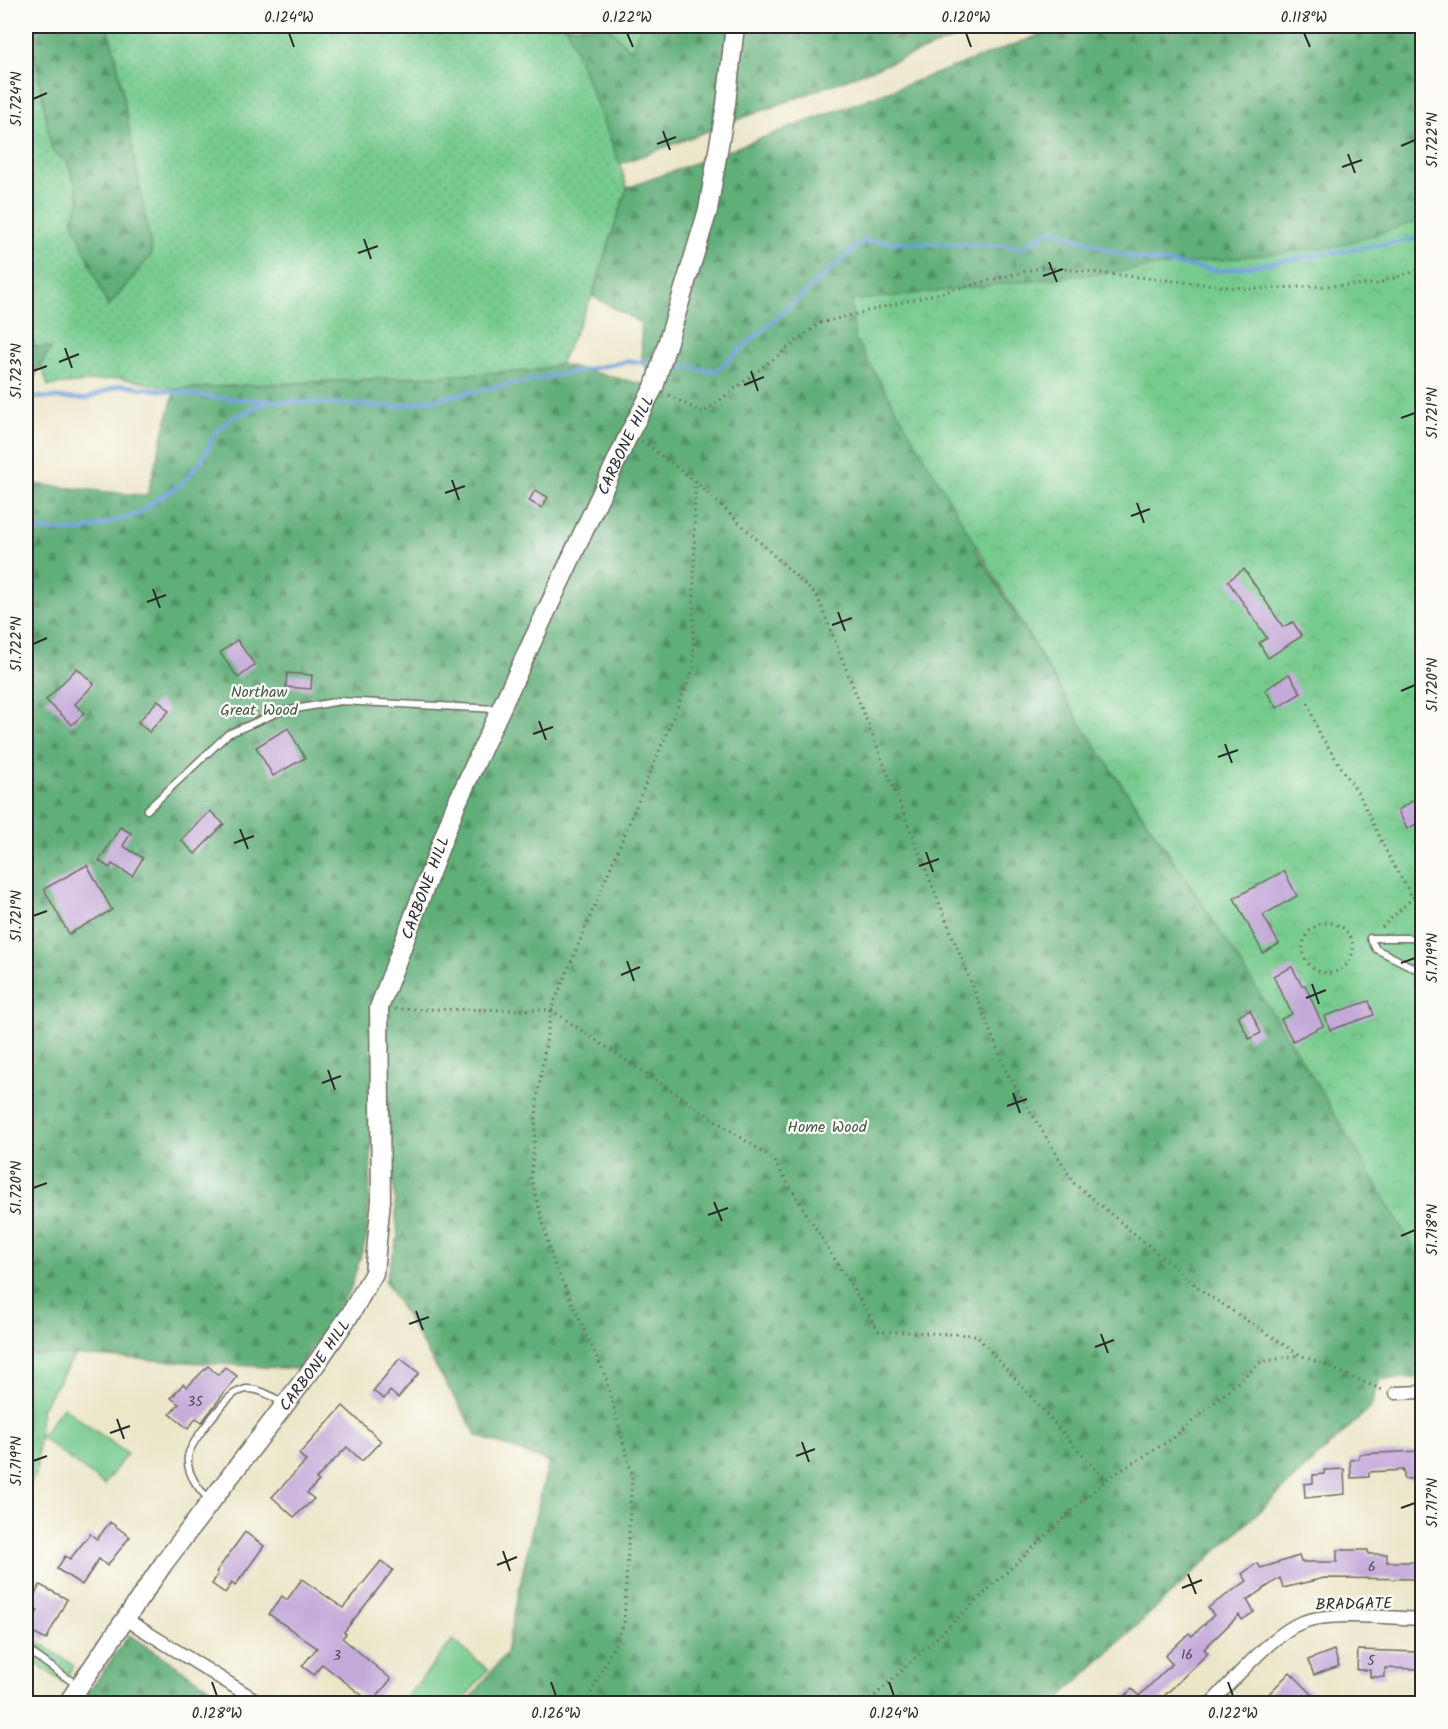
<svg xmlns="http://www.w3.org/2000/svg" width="1448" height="1729" font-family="Kalam,sans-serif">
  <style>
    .grass { fill: url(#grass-dots); stroke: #507b5c; stroke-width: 1.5 }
    .forest { fill: url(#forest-firs); stroke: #466d52; stroke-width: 1.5 }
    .park { fill: url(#park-crowns); stroke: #507b5c; stroke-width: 1.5 }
    .pitch { fill: #76cb8e; stroke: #507b5c; stroke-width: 1.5 }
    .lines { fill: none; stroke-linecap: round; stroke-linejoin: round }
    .stream { stroke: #70a0da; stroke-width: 4.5 }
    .building { fill: #c4aad9 }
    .lane-casing { stroke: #6e6c62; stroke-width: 9 }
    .street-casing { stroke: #6e6c62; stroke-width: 15 }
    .secondary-casing { stroke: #6e6c62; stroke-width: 21 }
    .path { stroke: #6e6c62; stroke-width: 3; stroke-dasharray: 1.5 4.5; stroke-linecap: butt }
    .lane { stroke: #fff; stroke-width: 6 }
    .street { stroke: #fff; stroke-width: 12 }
    .secondary { stroke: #fff; stroke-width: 18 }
    .ticks { fill: none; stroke: #2b2b2b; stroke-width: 2 }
    .labels { text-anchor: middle; stroke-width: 4.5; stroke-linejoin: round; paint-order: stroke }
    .number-label { font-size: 14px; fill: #514b56 }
    .street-label { font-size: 16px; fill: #2b2b2b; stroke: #fdfcf7 }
    .park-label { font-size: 16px; fill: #425b49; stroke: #fdfcf7 }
    .neatline { fill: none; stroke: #2b2b2b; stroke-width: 2 }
    .ticks-label { font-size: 15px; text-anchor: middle; fill: #2b2b2b }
  </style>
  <defs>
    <pattern id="grass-dots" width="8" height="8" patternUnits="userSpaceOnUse" patternTransform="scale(1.5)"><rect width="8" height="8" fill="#76cb8e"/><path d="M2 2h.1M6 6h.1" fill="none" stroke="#66ae7b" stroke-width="1.8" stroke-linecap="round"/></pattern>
    <pattern id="forest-firs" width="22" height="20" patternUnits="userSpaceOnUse" patternTransform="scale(1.5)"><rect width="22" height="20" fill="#60af79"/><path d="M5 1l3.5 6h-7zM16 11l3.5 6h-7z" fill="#4f8f63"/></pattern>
    <pattern id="park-crowns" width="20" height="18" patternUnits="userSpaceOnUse" patternTransform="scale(1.5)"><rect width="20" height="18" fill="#76cb8e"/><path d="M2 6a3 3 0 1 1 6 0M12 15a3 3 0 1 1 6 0" fill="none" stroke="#66ae7b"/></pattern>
  </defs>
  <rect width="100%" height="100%" fill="#fdfcf7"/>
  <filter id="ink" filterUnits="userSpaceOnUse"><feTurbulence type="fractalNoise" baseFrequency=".0167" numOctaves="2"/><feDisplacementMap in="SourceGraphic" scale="12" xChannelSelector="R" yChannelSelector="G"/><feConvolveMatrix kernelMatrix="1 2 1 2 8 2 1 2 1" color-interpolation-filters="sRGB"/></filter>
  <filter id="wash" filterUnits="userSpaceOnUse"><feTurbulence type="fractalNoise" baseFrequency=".008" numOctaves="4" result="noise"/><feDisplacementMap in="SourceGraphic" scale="24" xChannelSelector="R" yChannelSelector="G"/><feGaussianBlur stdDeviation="1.35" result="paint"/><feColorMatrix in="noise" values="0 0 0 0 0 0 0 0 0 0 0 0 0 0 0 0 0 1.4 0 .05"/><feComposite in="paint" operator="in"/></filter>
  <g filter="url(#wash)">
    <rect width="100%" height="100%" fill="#ebe6c8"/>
    <path class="grass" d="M26 26H641L631 51 620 164 627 188 592 296 560 364 533 371 175 389 121 378 48 386 26 319Z"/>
    <g class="forest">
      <path d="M33 26H107L116 57 152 254 108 307 72 219 80 200 68 163 52 151 33 44Z"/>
      <path d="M566 26H607L631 50 641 26H988L620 164Z"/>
      <path d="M1064 26H1422V253L975 548 1082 726 1175 864 1347 781 1190 884 1185 878 1211 917 1422 1018V1378L1380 1379 1371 1407 1054 1703H467L506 1653 531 1533 549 1462 477 1436 385 1281 398 1237 379 1015 367 1236 350 1290 298 1369 75 1355 41 1409 36 1475 26 1489V483L147 496 175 389 533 371 560 364 654 387 642 357 641 323 592 296 627 188Z"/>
      <path d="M26 319 35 347H51L26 392Z"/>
      <path d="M129 1635 233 1703H81Z"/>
    </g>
    <g class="park">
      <path d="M1422 220V1262L1310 1073 1190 884 1082 726 855 339 851 301 1334 247Z"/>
      <path d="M26 1354 74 1355 41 1409 36 1475 26 1489Z"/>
      <path d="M26 1633 74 1666 63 1682 26 1657Z"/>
    </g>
    <g class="pitch">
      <path d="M63 1407 127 1454 104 1485 41 1437Z"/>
      <path d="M453 1640 488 1670 460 1703H402Z"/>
    </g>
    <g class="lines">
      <g class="stream">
        <path d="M665 365 716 371 864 241 1024 247 1052 229 1129 257 1221 271 1422 238"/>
        <path d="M26 397 86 399 121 385 219 398 395 407 630 361 656 364"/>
        <path d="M26 530 81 531 139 514 157 499 181 485 202 460 216 432 232 418 267 402"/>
      </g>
    </g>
    <g id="blocks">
      <g class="building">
        <path d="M535 490 548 497 542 508 529 501Z"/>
        <path d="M1244 569 1283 627 1293 622 1302 636 1268 658 1259 643 1267 638 1228 581Z"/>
        <path d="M237 640 255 665 238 678 220 653Z"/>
        <path d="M77 668 94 684 75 704 84 713 72 725 46 700Z"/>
        <path d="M287 673 312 675 311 689 286 687Z"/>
        <path d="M1289 674 1301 693 1277 708 1265 690Z"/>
        <path d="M158 700 169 711 149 732 138 722Z"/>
        <path d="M288 728 305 758 273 776 256 747Z"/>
        <path d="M1422 795V821L1407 829 1398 810Z"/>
        <path d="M210 811 224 824 195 854 181 840Z"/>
        <path d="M120 827 131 833 123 846 143 858 132 876 112 864 110 868 99 861Z"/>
        <path d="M87 865 112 910 69 934 44 889Z"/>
        <path d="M1284 871 1297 896 1263 915 1279 944 1263 953 1234 898Z"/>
        <path d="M1292 967 1302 986 1305 985 1323 1026 1293 1041 1281 1019 1292 1014 1273 976Z"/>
        <path d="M1369 1001 1374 1015 1330 1030 1325 1016Z"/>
        <path d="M1250 1010 1261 1033 1249 1039 1238 1016Z"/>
        <path d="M400 1358 419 1373 398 1398 390 1391 384 1399 373 1391Z"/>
        <path d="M208 1366 218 1375 225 1367 237 1376 202 1422 196 1418 188 1429 170 1414 179 1404 171 1398 183 1384 187 1387Z"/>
        <path d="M343 1406 381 1441 362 1461 347 1447 316 1479 319 1481 307 1493 314 1499 294 1517 272 1497 306 1461 299 1454Z"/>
        <path d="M1420 1451 1422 1455 1421 1478 1404 1479V1470L1369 1472V1477L1351 1478 1350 1460 1359 1459V1454Z"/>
        <path d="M1344 1469 1345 1494 1305 1498 1304 1484 1313 1483V1475L1324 1474V1470Z"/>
        <path d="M110 1522 130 1537 107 1566 99 1559 82 1585 57 1569 65 1556 70 1559 90 1534 97 1539Z"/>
        <path d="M245 1532 264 1546 235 1586 232 1583 225 1593 212 1584 218 1574 216 1572Z"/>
        <path d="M1337 1550H1368V1554H1387V1562H1422V1579L1324 1578 1283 1588 1280 1578 1247 1600 1254 1612 1242 1620 1239 1615 1204 1649 1208 1653 1156 1704H1117L1132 1689 1139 1696 1172 1664 1165 1656 1189 1633 1192 1636 1214 1615 1208 1608 1213 1604 1247 1581 1242 1574 1257 1563 1261 1568 1299 1556 1301 1562H1337Z"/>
        <path d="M381 1561 393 1570 344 1632 346 1634 342 1638 391 1679 372 1703 322 1664 314 1675 302 1666 317 1648 269 1614 282 1596 287 1600 302 1579 343 1608Z"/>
        <path d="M40 1585 67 1599 46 1640 27 1630 38 1610 29 1606Z"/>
        <path d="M1334 1650 1339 1666 1314 1675 1308 1660Z"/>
        <path d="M1358 1650 1419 1652 1418 1669 1385 1668V1677H1370V1670H1357Z"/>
        <path d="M1290 1672 1313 1695 1305 1704H1259Z"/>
      </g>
    </g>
  </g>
  <g filter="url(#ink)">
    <use href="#blocks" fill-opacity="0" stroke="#6e6c62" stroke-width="1.5"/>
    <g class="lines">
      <defs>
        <g id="lane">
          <path d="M147 810 228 734 279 712 340 701 497 709"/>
          <path d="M1422 938H1370L1376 949 1422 972"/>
          <path d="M210 1500C199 1490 186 1473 188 1457 189 1444 223 1402 234 1394 236 1392 243 1390 246 1389 260 1388 273 1397 284 1404"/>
          <path d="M26 1649 77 1685"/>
        </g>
        <g id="street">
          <path d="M1396 1393 1422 1392"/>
          <path d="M124 1618 262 1704"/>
          <path d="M1210 1704C1233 1681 1274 1632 1303 1622 1332 1611 1390 1618 1422 1619"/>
        </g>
        <g id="secondary">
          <path id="s1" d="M67 1704 164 1563 316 1364 351 1313 374 1273 381 1200 379 1008 455 807 630 432 654 387 708 210 726 104 735 26"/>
        </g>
      </defs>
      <use href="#lane" class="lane-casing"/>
      <use href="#street" class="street-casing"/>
      <use href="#secondary" class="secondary-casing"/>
      <g class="path">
        <path d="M669 395 703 413 820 323 1043 267 1251 289 1376 284 1422 269"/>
        <path d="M642 441 695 481 817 596 1007 1073 1074 1183 1205 1293 1300 1355 1385 1391"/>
        <path d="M1308 703 1319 733 1360 796 1390 859 1413 898"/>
        <circle cx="1328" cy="948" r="25"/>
        <path d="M1382 927 1422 889"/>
        <path d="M395 1009 551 1010 773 1159 879 1331 976 1335 1105 1480"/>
        <path d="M586 1704 624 1624 632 1474 605 1375 553 1261 531 1178 538 1093 551 1010 693 670 695 481"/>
        <path d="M866 1704 1105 1480 1172 1439 1261 1362 1299 1355"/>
      </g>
      <use href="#lane" class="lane"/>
      <use href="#street" class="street"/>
      <use href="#secondary" class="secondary"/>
    </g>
  </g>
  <path class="ticks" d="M289 33 294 47M627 33 633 47M966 33 971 47M1304 33 1310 47M33 99 47 93M663 131 670 150M657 144 676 137M1401 146 1415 140M1348 154 1355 173M1342 167 1362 160M364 239 371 259M358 253 378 246M1049 262 1057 282M1043 276 1063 269M65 348 72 368M59 362 79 354M33 371 47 366M751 371 758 391M744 385 764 377M1401 418 1415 413M452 480 459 500M445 493 465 486M1137 503 1144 523M1131 516 1150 509M153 589 160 608M147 602 166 595M838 612 845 631M832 625 852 618M33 644 47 638M1401 691 1415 685M539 721 546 740M533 734 553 727M1225 744 1232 763M1218 757 1238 750M240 829 248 849M234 843 254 836M926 852 933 872M919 866 939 859M33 916 47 911M627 961 634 981M1401 963 1415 958M621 975 640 967M1312 984 1319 1004M1306 998 1326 990M328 1070 335 1090M322 1083 341 1076M1013 1093 1020 1113M1007 1106 1027 1099M33 1188 47 1183M714 1202 722 1221M708 1215 728 1208M1401 1236 1415 1230M416 1311 423 1330M409 1324 429 1317M1101 1334 1108 1353M1095 1347 1114 1340M117 1419 124 1439M110 1433 130 1426M802 1442 809 1462M796 1456 815 1449M33 1461 47 1456M1401 1508 1415 1503M503 1551 510 1571M497 1565 517 1557M1188 1574 1196 1594M1182 1588 1202 1580M212 1682 217 1696M551 1682 556 1696M889 1682 894 1696M1228 1682 1233 1696"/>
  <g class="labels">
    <g class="number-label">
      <text x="195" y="1406">35</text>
      <text x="1372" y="1571">6</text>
      <text x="1187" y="1659">16</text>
      <text x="337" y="1660">3</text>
      <text x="1371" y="1665">5</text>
    </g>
    <g class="street-label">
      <text dy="6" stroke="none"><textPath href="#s1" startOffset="1410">CARBONE HILL</textPath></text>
      <text dy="6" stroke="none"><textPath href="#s1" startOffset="924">CARBONE HILL</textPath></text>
      <text dy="6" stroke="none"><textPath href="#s1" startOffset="420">CARBONE HILL</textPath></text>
      <text transform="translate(1354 1603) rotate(-1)" y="6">BRADGATE</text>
    </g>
    <g class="park-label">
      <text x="259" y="697">Northaw<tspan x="259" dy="18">Great Wood</tspan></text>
      <text x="827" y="1132">Home Wood</text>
    </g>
  </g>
  <rect width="1448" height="1729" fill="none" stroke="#fdfcf7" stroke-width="66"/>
  <rect x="33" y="33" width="1382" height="1663" class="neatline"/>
  <g class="ticks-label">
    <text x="289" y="22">0.124°W</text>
    <text x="627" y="22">0.122°W</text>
    <text x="966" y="22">0.120°W</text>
    <text x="1304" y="22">0.118°W</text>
    <text transform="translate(16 99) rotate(-90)" y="5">51.724°N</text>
    <text transform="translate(1432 140) rotate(-90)" y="5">51.722°N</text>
    <text transform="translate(16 371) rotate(-90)" y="5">51.723°N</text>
    <text transform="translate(1432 413) rotate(-90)" y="5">51.721°N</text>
    <text transform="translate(16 644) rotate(-90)" y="5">51.722°N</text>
    <text transform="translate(1432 685) rotate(-90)" y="5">51.720°N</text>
    <text transform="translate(16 916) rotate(-90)" y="5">51.721°N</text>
    <text transform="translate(1432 958) rotate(-90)" y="5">51.719°N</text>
    <text transform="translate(16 1188) rotate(-90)" y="5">51.720°N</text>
    <text transform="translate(1432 1230) rotate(-90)" y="5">51.718°N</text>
    <text transform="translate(16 1461) rotate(-90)" y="5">51.719°N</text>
    <text transform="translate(1432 1503) rotate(-90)" y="5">51.717°N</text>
    <text x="217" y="1718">0.128°W</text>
    <text x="556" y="1718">0.126°W</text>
    <text x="894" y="1718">0.124°W</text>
    <text x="1233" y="1718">0.122°W</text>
  </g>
</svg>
